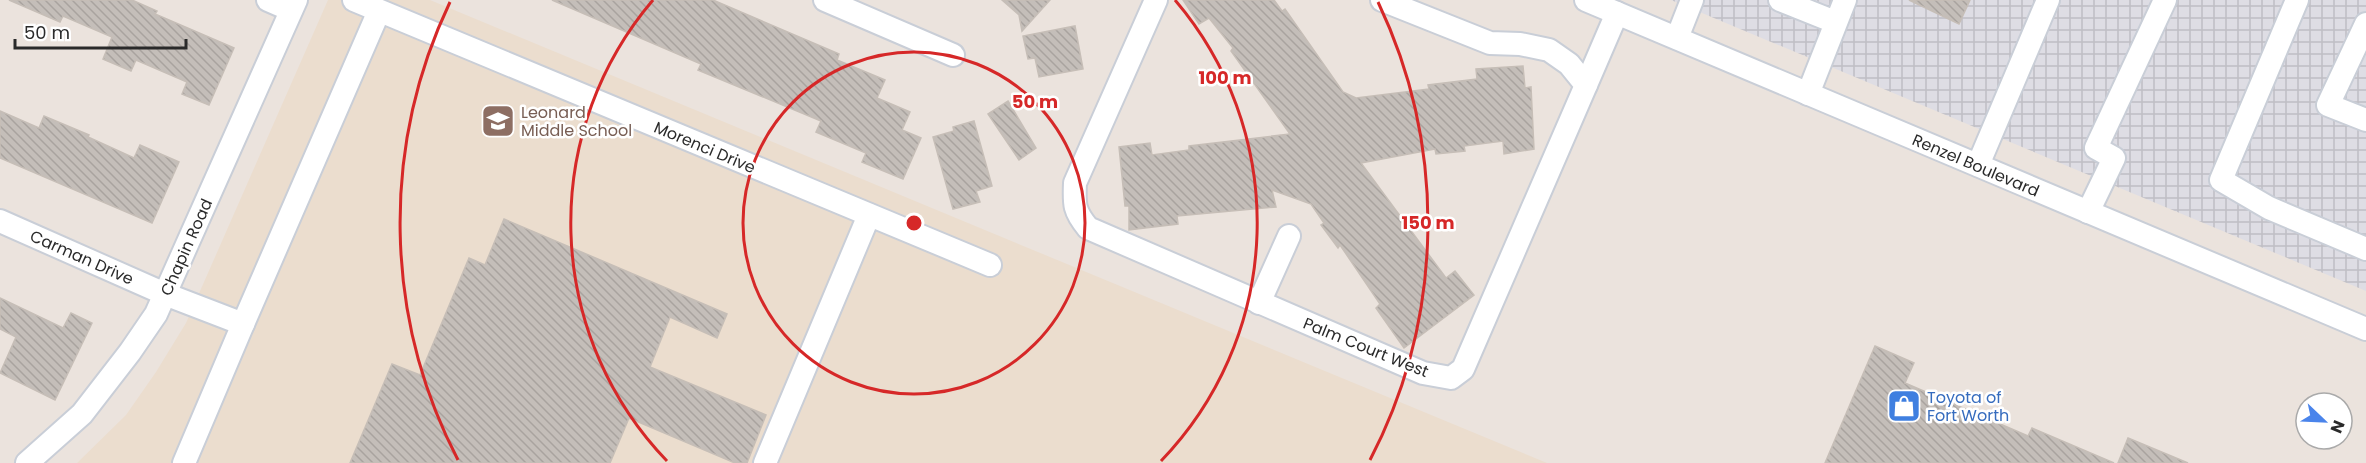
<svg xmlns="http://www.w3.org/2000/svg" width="2366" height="463" font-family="Poppins,sans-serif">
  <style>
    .industrial { fill: url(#industrial-grid) }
    .education { fill: #ebddce }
    .building { fill: url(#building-back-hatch); stroke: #c6beb7; stroke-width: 1.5 }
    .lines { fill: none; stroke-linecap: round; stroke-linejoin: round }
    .minor-casing { stroke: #c9ced7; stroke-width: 26 }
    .minor { stroke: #fff; stroke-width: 22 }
    .ring { fill: none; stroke: #d62828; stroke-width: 3 }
    .labels { text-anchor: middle; stroke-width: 5; stroke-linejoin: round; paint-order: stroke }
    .education-label { font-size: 16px; fill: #785e54; stroke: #fff; text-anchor: start }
    .street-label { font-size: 16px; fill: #2a2a2a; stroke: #fff }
    .shop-label { font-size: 16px; fill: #366cbe; stroke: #fff; text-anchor: start }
    .centre { fill: #d62828; stroke: #fff; stroke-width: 3 }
    .ring-label { font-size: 18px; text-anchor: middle; font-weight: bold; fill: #d62828; stroke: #fff; stroke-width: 5; stroke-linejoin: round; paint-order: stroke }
  </style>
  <defs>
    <pattern id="industrial-grid" width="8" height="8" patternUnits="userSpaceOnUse" patternTransform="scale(1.5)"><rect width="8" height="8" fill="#dedde4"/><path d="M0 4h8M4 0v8" fill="none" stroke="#bfbec4"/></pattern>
    <pattern id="building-back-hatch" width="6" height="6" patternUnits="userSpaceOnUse" patternTransform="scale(1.5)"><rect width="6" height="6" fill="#c4beb9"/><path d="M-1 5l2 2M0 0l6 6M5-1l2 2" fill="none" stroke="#a9a39f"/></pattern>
  </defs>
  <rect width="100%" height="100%" fill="#ebe3dd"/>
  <path class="industrial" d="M1671 0H2366V291Z"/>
  <path class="education" d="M328 0H430L1547 463H77L126 415 156 372 186 323Z"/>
  <g class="building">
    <path d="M9 0H132L157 11 155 14 234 48 209 105 182 94 187 82 136 60 131 71 103 59 112 37 63 16 60 22Z"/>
    <path d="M552 0H713L839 54 837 60 885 80 877 98 910 112 902 130 921 138 903 179 862 162 866 153 816 132 821 121 698 70 701 64Z"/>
    <path d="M1002 0H1050L1022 31 1019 15Z"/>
    <path d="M1183 0H1274L1282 11 1285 9 1343 92 1356 98 1429 89 1428 85 1477 79 1476 69 1523 66 1525 88 1531 87 1534 149 1504 154 1503 141 1464 146 1465 151 1436 154 1435 149 1361 163 1446 278 1455 271 1474 295 1404 348 1376 308 1380 304 1340 245 1338 248 1321 225 1324 223 1311 204 1272 190 1276 207 1177 216 1178 224 1129 230V206H1125L1119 147 1150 143 1152 155 1189 150V146L1290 134 1231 51 1233 48 1209 18 1199 24Z"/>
    <path d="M1909 0H1970L1959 24Z"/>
    <path d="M1075 26 1083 69 1039 77 1035 58 1028 59 1023 36Z"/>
    <path d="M1008 101 1036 148 1019 160 988 114Z"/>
    <path d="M0 111 39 128 44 116 89 135 88 137 134 158 140 145 179 162 152 223 0 158Z"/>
    <path d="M974 121 992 186 976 191 980 202 953 209 933 137 954 131 953 127Z"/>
    <path d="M504 219 727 314 717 338 670 317 650 367 766 415 747 463H735L629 418 610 463H350L392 364 420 375 469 258 485 265Z"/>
    <path d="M0 298 63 328 71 313 92 323 55 400 0 373 16 337 0 329Z"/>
    <path d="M1875 346 1914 363 1905 383 2028 436 2032 428 2114 463H1825Z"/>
    <path d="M2128 438 2188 463H2118Z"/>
  </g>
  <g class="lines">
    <defs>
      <g id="minor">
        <path d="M268 0 291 10"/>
        <path d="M354 0 990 265"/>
        <path d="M825 0 953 55"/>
        <path d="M1156 0 1075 183C1074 205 1074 211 1088 228L1423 373 1451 378 1463 369 1586 85 1569 64 1549 50 1520 44 1490 43 1382 0"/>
        <path d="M1586 0 2366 329"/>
        <path d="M1780 0 1835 22"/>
        <path d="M2297 0 2221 180 2269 208 2366 249"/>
        <path d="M2366 24 2328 105 2366 120"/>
        <path d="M1677 38 1692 0"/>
        <path d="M1586 85 1617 13"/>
        <path d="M1808 94 1845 0"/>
        <path d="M1978 165 2048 0"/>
        <path d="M2088 212 2114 158 2096 148 2165 0"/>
        <path d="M0 221 165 294 243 324 184 463"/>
        <path d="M1259 303 1289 236"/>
        <path d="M243 324 379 11"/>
        <path d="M27 463 82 414 130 352 156 314 296 0"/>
        <path d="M765 463 869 215"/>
      </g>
    </defs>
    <use href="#minor" class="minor-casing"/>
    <use href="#minor" class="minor"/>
  </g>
  <g class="ring">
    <circle cx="914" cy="223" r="171"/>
    <path d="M667 461A343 343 0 0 1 653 0M1175 0A343 343 0 0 1 1161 461"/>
    <path d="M458 460A514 514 0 0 1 450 2M1378 2A514 514 0 0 1 1370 460"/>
  </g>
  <defs>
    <symbol id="school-square" viewBox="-11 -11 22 22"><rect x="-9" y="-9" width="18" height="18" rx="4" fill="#8d6e63" stroke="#fff"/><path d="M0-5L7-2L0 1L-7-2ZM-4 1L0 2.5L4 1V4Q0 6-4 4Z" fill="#fff"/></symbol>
    <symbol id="shop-square" viewBox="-11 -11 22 22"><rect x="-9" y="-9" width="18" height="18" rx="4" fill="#3f7fe0" stroke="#fff"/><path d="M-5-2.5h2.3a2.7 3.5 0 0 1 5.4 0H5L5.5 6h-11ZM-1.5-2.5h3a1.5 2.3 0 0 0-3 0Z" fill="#fff"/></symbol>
  </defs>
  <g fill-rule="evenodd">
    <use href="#school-square" x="479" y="102" width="38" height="38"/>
    <use href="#shop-square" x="1885" y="387" width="38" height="38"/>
  </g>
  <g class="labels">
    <g class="education-label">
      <text x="521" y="118">Leonard<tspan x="521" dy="18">Middle School</tspan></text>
    </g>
    <g class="street-label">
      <text transform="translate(705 147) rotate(23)" y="6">Morenci Drive</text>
      <text transform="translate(1976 165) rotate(23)" y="6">Renzel Boulevard</text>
      <text transform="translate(186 247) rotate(-66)" y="6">Chapin Road</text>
      <text transform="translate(82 257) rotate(24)" y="6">Carman Drive</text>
      <text transform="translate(1366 347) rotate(22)" y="6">Palm Court West</text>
    </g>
    <g class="shop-label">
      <text x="1927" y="403">Toyota of<tspan x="1927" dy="18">Fort Worth</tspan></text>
    </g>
  </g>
  <circle cx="914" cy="223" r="9" class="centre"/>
  <g class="ring-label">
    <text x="1225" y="84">100 m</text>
    <text x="1035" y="108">50 m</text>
    <text x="1428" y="229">150 m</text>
  </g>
  <g transform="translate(2324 421) rotate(113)"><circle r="28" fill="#ffffff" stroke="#aaaaaa" stroke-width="1.5"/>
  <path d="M0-4.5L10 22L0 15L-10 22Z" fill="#4a84eb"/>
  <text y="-9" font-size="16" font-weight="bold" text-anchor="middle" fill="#2a2a2a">N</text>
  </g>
  <path d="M15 39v9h171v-9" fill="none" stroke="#2a2a2a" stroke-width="3"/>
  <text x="24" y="39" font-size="18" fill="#2a2a2a" stroke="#ffffff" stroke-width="4.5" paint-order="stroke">50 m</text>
</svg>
